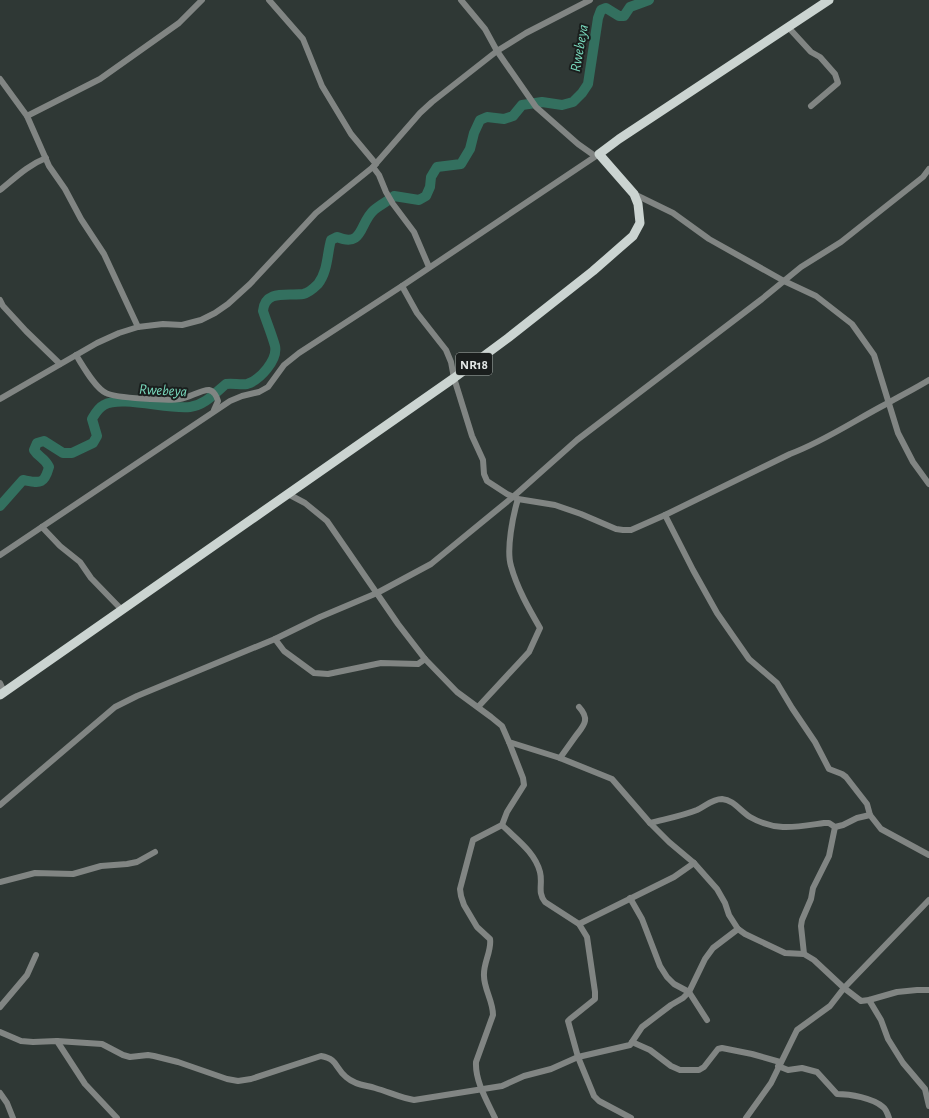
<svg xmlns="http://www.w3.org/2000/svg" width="929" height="1118" font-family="'Alegreya Sans',sans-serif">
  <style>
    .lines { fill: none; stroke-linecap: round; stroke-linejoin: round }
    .river { stroke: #33705f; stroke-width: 10 }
    .street { stroke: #818583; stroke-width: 6 }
    .primary { stroke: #cbd4d1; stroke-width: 9 }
    .labels { text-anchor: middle; stroke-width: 4; stroke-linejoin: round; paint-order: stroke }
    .shield { fill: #1a1e1d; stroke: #a6aba9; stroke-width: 1 }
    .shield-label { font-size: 13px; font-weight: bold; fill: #e2e7e5 }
    .water-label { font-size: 15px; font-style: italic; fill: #78d7bb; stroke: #1a1e1d }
  </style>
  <rect width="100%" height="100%" fill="#2f3835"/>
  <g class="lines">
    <path class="river" d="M0 506 23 480C40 483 44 485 49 467 44 457 39 458 34 450L37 443 44 441 63 453H72L93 443 97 436 92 419C95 414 98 408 104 405 121 395 169 410 190 407 205 405 215 393 226 384 232 383 241 385 247 384 260 380 278 360 275 346 272 335 267 323 263 311 265 289 288 296 303 294 309 293 314 288 318 284 328 271 327 254 331 240L337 237C364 248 359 223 374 210 380 205 388 201 394 196L419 200 426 196 430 187 431 177 437 167 461 164 470 149 474 133 480 120 487 117 504 119 513 116 522 105 542 102 562 105 573 102 582 93 588 84 598 18 601 10 606 8 619 16H624L630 7 649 0"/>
    <g class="street">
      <path d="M269 0 303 39 322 86 351 134 376 164"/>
      <path d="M461 0 485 29 497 51 536 107 578 144 595 156"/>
      <path d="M788 27 811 52 820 57 835 74 838 83 811 106"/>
      <path d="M0 79 27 116 49 166 65 189 81 219 104 254 138 327"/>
      <path d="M27 116 100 79 179 23 202 0"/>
      <path d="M373 167 379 175 386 192 393 204 414 232 429 267"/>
      <path d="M0 190C15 178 28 165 46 158"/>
      <path d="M634 194 673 213 709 239 784 281 816 296 852 324 874 355 898 433 913 462 929 484"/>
      <path d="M402 286 417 313 446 350 451 362 454 378 472 436 483 460 484 474 487 481 507 494 518 499 555 505 581 514 616 529 623 530H631L665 515 790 454C825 441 855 420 888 403 902 395 916 388 929 380"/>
      <path d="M0 300 3 306 26 331 60 364"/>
      <path d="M76 355C83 366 95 388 106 393 115 398 170 401 180 399 188 398 203 389 209 390 214 391 217 397 218 401L214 410"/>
      <path d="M0 399 97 343 119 333 138 327 163 324 182 325 201 320 215 313 228 304 250 284 316 213 373 167 420 113 432 102 497 51 526 33 590 0"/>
      <path d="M288 494 305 503 327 521 398 624 425 659 457 692 491 717 502 726 509 742 560 758 612 779 650 823 669 842 694 863 717 889 725 903 729 915 738 929 745 934 785 953 804 954 814 960 844 988 929 900"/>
      <path d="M665 515 693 570 717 613 749 659 777 683 792 708 815 742 829 769 842 774 846 777 867 804 870 815"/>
      <path d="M42 527 60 546 80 562 91 578 122 610"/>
      <path d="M0 555 230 401 242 396 259 392 268 387 284 365 299 353 402 286 599 154"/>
      <path d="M275 639 284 651 314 673 328 674 381 663 418 664 425 659"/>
      <path d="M0 683 4 692"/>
      <path d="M478 707 529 652 540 628C529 609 517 588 511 566 506 550 513 515 518 499"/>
      <path d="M560 758C565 751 570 744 575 737 583 726 591 720 579 707"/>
      <path d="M0 805 115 707 137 696 275 639 320 617 377 593 431 564 514 496 577 440 762 299 801 267 841 242 923 177 929 169"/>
      <path d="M650 823C665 819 682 816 697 810 706 806 712 799 722 799 734 800 740 811 750 817 776 832 796 827 824 823H829L835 827 843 825 857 818 870 815 881 829 929 855"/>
      <path d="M502 825C516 839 535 852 540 872 543 884 537 892 545 902L579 924 587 937 595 992V999L570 1019 568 1021 578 1057 594 1096 599 1101 631 1118"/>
      <path d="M0 882 35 873 73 874 101 866 127 864 137 862 155 852"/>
      <path d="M630 898 642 919 660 966 667 977 674 984 689 992 707 1020"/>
      <path d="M579 924 674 877 694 863"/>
      <path d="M804 954 801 926 802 920 811 899 813 888 829 856 835 827"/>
      <path d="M869 1000 881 1020 888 1039 903 1063 925 1089 929 1106"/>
      <path d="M0 1007 27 975 36 955"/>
      <path d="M0 1032 21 1041 33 1042 57 1041 85 1084 117 1118"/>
      <path d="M57 1041 102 1044 123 1055 130 1057 148 1055 154 1056 178 1062 227 1079 238 1081 251 1079 321 1056C338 1059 335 1068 346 1077 355 1085 365 1085 375 1088 389 1092 401 1098 414 1100L502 1086 524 1076 551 1069 578 1057 630 1045 642 1027 671 1005 683 998 689 992 705 959 713 948 738 929"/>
      <path d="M632 1042 650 1050 671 1066 680 1070H699L704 1067 718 1049 722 1048 752 1054 780 1062"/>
      <path d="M778 1066 788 1070 802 1068 817 1072 837 1094C850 1094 873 1098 883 1107 886 1109 888 1115 889 1118"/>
      <path d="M0 1093 7 1103 13 1118"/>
      <path d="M495 1118C487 1101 475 1081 476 1062L493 1015C493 1001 484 989 484 976 483 963 492 951 490 939L477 927 464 905 461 896 460 889 473 840 502 825 507 812 524 785 523 778 509 742"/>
      <path d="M746 1118 771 1083 797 1030 830 1006 844 988 861 1001 869 1000 897 992 917 990H929"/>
    </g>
    <path class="primary" d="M0 695 454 378 508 338 593 271 633 236 640 223 638 204 634 194 599 154 619 139 829 0"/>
  </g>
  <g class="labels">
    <rect class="shield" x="456" y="353" width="36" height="22" rx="3"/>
    <g class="shield-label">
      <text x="474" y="369">NR18</text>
    </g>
    <g class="water-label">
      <text transform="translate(579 48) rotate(-80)" y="5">Rwebeya</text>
      <text transform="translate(163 390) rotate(3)" y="5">Rwebeya</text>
    </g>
  </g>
</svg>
